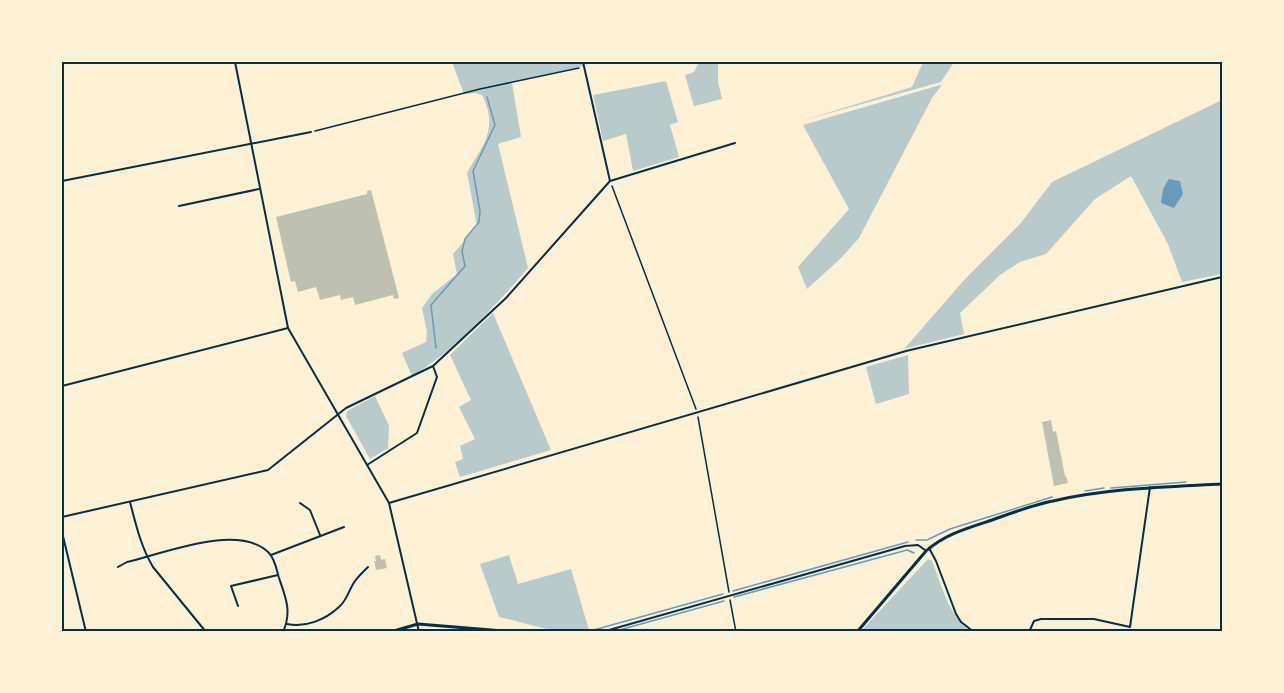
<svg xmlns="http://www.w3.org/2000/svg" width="1284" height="693" font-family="Figtree,sans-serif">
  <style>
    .green { fill: #b9caca }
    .water { fill: #669bbc }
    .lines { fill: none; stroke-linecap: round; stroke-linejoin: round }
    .stream { stroke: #669bbc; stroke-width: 1.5 }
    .building { fill: #bec0b2 }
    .path { stroke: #003049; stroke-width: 1.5 }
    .minor { stroke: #003049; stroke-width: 2 }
    .tertiary { stroke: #003049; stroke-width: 3 }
    .neatline { fill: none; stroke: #003049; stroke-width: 2 }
  </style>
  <rect width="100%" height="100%" fill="#fdf0d5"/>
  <g class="green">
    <path d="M452 62H582L583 66 512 83 521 137 498 144 528 268C496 305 454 351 412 376L402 353 426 342 427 332 422 308 432 294 457 274 453 254 477 226 467 173C483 145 499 129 482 95L475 93 464 94Z"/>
    <path d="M699 62H718V82L722 99 694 106 685 75 694 72Z"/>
    <path d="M923 62H954L941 82 801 121 912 87Z"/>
    <path d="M666 81 678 122 670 125 679 157 633 171 626 134 603 141 593 95Z"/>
    <path d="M940 85 941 86 932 98 859 238 840 259 807 289 798 267 849 209 803 125Z"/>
    <path d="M1222 100V274L1182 282 1168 244 1131 176 1095 199 1046 254 1020 262 1000 275 960 313 964 334 904 349 966 278 1020 224 1052 182Z"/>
    <path d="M493 313 551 450 460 477 455 462 463 459 460 446 475 439 459 407 471 400 450 355Z"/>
    <path d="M908 355 909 394 876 404 866 367Z"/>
    <path d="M375 396 389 426 388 448 370 459 346 416 347 411Z"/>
    <path d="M509 555 518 584 571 569 589 630C561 637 527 623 499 617L480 564Z"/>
    <path d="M928 559 932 561C942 585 948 615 970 631H861Z"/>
  </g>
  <path class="water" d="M1169 179 1180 181 1183 194 1174 208 1161 203 1163 189Z"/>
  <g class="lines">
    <g class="stream">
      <path d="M436 348 431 305 465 266 462 251 465 239 479 222 480 211 473 171 495 125 487 97"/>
      <path d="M1111 488 1186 482"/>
      <path d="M1085 491 1104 488"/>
      <path d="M916 540H927L950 529 1052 497"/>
      <path d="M733 591 908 542"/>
      <path d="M734 597 907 550 914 553"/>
      <path d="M590 631 723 594"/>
      <path d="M612 632 724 601"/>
    </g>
  </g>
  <g class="building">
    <path d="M371 190 399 298 394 299 393 295 355 305 353 297 341 300 340 295 320 300 316 287 298 292 295 281 291 282 276 217 367 194V191Z"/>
    <path d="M1051 420 1053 432 1056 431 1065 476H1066L1068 483 1054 486 1042 422Z"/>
    <path d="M380 555 381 560 385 559 387 568 376 570 374 561H376L375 556Z"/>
  </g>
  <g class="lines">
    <g class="path">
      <path d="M315 131 480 89 579 68"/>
      <path d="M612 186 696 409"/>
      <path d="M698 417 729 592"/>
      <path d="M730 600 736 632"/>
    </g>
    <g class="minor">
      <path d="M235 62 288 328 389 503 419 632"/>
      <path d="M583 62 610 181"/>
      <path d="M62 181 311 132"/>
      <path d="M179 206 259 189"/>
      <path d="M62 386 288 328"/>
      <path d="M367 465 417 433 437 377 433 366"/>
      <path d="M130 502C136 525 141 547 153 567L206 632"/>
      <path d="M300 503 310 510 320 535"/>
      <path d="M389 503 906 351 1222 277"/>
      <path d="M62 517 268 470 346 408 433 366 506 298 610 181 735 143"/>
      <path d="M62 532 86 632"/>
      <path d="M929 548 936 561 956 614 961 622 974 632"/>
      <path d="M271 555 344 527"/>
      <path d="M118 567 127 562C163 554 239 522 269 553 275 559 277 571 279 578 286 598 292 612 283 632"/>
      <path d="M238 606 231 586 278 575"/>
      <path d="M287 624C305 628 325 620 339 607 346 601 348 593 352 586 355 579 362 573 368 567"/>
      <path d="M602 632 905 546 918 545 925 550"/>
      <path d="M1029 632 1034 621 1041 619H1094L1130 627 1150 487"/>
    </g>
    <g class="tertiary">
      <path d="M390 632 418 624 517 632"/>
      <path d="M857 632 926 551C945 534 968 528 992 520 1012 513 1032 505 1053 501 1109 488 1166 487 1222 484"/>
    </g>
  </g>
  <rect width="1284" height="693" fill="none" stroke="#fdf0d5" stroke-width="126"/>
  <rect x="63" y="63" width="1158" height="567" class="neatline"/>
</svg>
